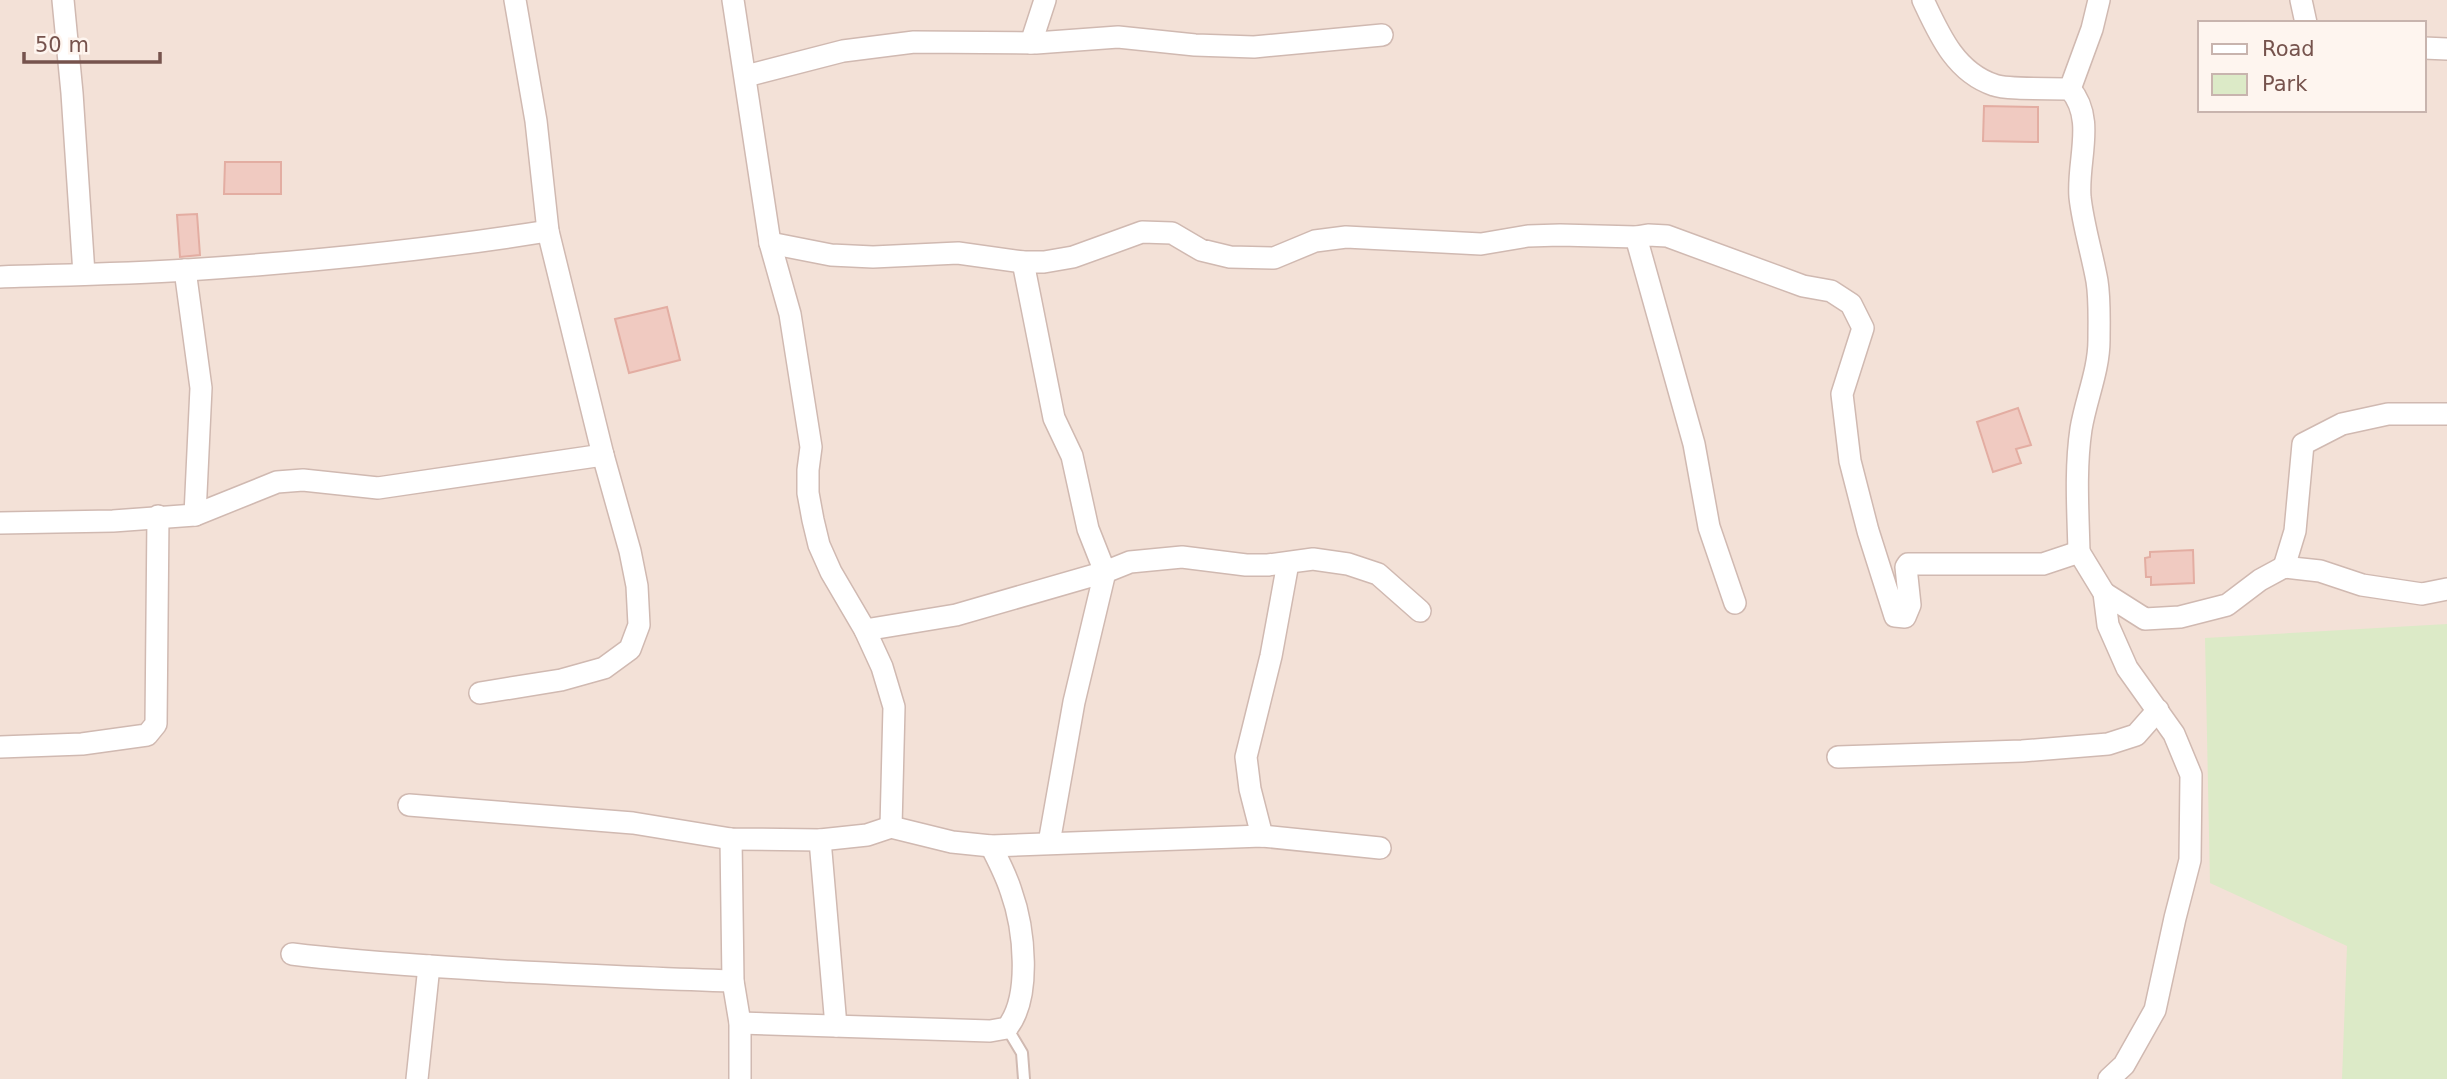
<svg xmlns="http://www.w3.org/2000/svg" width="2447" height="1079" font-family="'DejaVu Sans',sans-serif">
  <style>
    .residential { fill: #f3e1d7; fill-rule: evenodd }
    .green { fill: #dceac7 }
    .building { fill: #f0cac1; stroke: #e3ada2; stroke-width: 2 }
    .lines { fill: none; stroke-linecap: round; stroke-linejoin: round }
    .lane-casing { stroke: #d0b9b1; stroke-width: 14 }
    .street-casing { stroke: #d0b9b1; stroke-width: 24 }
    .lane { stroke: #fff; stroke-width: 10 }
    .street { stroke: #fff; stroke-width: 21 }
  </style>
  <rect width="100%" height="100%" fill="#fcf1e9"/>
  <path class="residential" d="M0 0H2447V1079H0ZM2200 23H2424V110H2200Z"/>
  <path class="green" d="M2447 624V1079H2342L2347 946 2210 883 2205 638Z"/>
  <g class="building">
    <path d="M1984 106 2038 107V142L1983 141Z"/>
    <path d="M225 162H281V194H224Z"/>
    <path d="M197 214 200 255 180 257 177 215Z"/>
    <path d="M667 307 680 360 629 373 615 319Z"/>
    <path d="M2018 408 2031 445 2016 449 2021 463 1993 472 1977 422Z"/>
    <path d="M2193 550 2194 583 2151 585V577H2146L2145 558 2150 557V552Z"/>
  </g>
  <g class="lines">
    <defs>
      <path id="lane" d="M1007 1028 1022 1053 1024 1079"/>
      <g id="street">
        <path d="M63 0 72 93 84 274"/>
        <path d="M733 0 770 243 790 314 811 447 808 470V493L813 520 819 545 831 572 865 630 882 667 894 707 891 827"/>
        <path d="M1923 0C1939 34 1955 72 1994 85 2007 90 2053 88 2070 89 2096 119 2077 160 2080 197 2083 225 2092 253 2097 281 2100 300 2099 321 2099 340 2099 370 2086 399 2081 429 2075 470 2078 511 2079 552"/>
        <path d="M2301 0 2306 23"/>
        <path d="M1031 43 1045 0"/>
        <path d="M2424 48 2447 49"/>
        <path d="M746 76 843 51 914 42 1036 43 1118 37 1195 45 1254 47 1382 35"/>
        <path d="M2070 89 2092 29 2099 0"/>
        <path d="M1636 237 1694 444 1709 527 1735 603"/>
        <path d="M770 243 831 255 873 257 958 253 1023 262H1044L1073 257 1142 232 1172 233 1201 250 1230 257 1274 258 1315 241 1346 237 1481 244 1528 236 1560 235 1636 237 1648 235 1667 236 1803 286 1831 291 1851 304 1863 328 1842 394 1850 461 1868 531 1895 616 1905 617 1910 605 1906 567 1908 564H2043L2079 552 2104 593 2108 625 2127 668 2174 734 2191 775 2190 860 2175 918 2155 1010 2124 1065 2109 1079"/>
        <path d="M1023 262 1054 418 1072 456 1088 529 1105 572 1130 562 1182 557 1246 565H1268L1313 559 1348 564 1378 574 1420 611"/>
        <path d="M185 270 201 388 195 515"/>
        <path d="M0 277C62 275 125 274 187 270 308 262 428 250 548 231"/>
        <path d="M0 523 113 521 195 515 277 482 303 480 378 488 603 455"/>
        <path d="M2284 567 2295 531 2303 444 2342 424 2388 414H2447"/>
        <path d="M2104 593 2145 619 2180 617 2227 605 2260 580 2284 567 2320 571 2362 585 2422 594 2447 589"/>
        <path d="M865 630 956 615 1105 572"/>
        <path d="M480 693 561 680 604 668 630 649 639 625 637 586 630 551 603 455 548 231 536 121 515 0"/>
        <path d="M0 747 82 744 147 735 156 724 158 516"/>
        <path d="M1838 757 2022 751 2108 744 2136 735 2158 710"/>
        <path d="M409 805 633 823 731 839 820 840 867 835 891 827 952 842 991 846 1262 836 1380 848"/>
        <path d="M1262 836 1250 789 1246 757 1271 656 1288 563"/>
        <path d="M731 839 733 981 740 1023V1079"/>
        <path d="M820 840 836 1026"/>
        <path d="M1049 843 1074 702 1105 572"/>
        <path d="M292 954C363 963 433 966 504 971 581 975 657 979 733 981"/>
        <path d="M740 1023 990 1031 1007 1028C1032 997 1024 927 1011 891 1006 875 998 860 991 846"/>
        <path d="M417 1079 429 966"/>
      </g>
    </defs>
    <use href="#lane" class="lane-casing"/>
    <use href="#street" class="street-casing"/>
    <use href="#lane" class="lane"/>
    <use href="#street" class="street"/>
  </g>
  <rect x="2198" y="21" width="228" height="91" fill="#fef5ef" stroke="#c8b4ae" stroke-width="2"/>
  <rect x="2212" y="44" width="35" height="10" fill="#ffffff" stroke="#c8b4ae" stroke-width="2"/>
  <text x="2262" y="56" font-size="21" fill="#76534d">Road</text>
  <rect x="2212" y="74" width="35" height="21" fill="#dceac7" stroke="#c8b4ae" stroke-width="2"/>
  <text x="2262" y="91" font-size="21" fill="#76534d">Park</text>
  <path d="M24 52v10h136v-10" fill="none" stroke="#76534d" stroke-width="3.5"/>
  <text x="35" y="52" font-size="21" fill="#76534d" stroke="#fef5ef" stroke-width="5" paint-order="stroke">50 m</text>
</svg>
